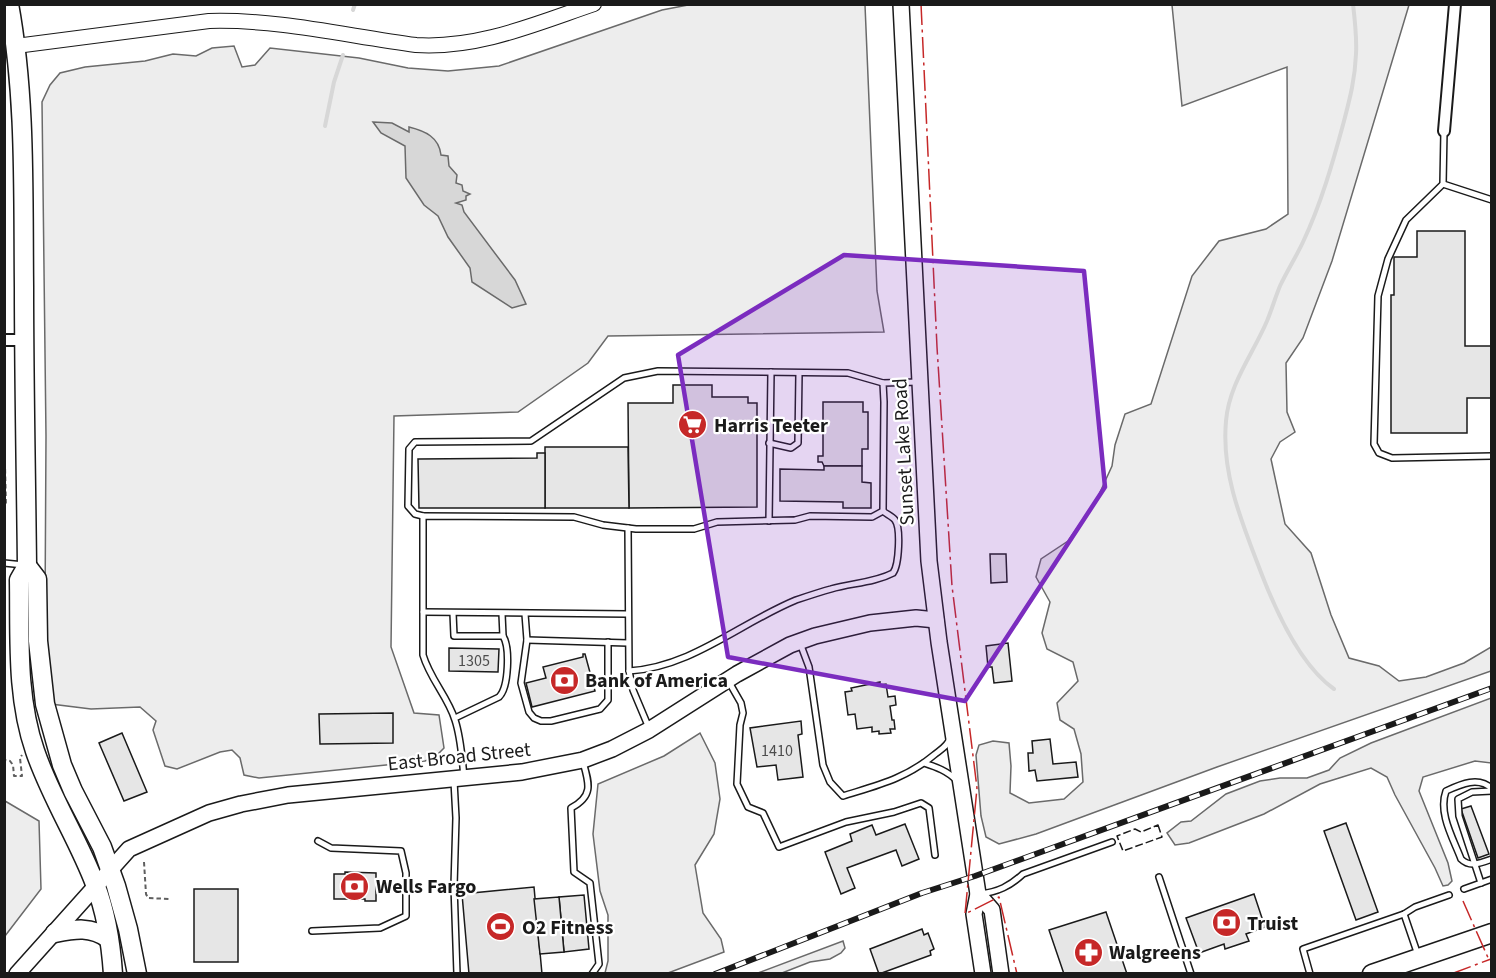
<svg xmlns="http://www.w3.org/2000/svg" width="1496" height="978" font-family="'Source Sans 3',sans-serif">
  <style>
    .built { fill: #ededed; stroke: #6a6a6a; stroke-width: 1.5 }
    .water { fill: #d7d7d7; stroke: #6a6a6a; stroke-width: 1.5 }
    .lines { fill: none; stroke-linecap: round; stroke-linejoin: round }
    .stream { stroke: #d7d7d7; stroke-width: 4 }
    .building { fill: #e6e6e6; stroke: #1a1a1a; stroke-width: 1.5 }
    .service-casing { stroke: #1a1a1a; stroke-width: 8 }
    .minor-casing { stroke: #1a1a1a; stroke-width: 14 }
    .tertiary-casing { stroke: #1a1a1a; stroke-width: 16 }
    .secondary-casing { stroke: #1a1a1a; stroke-width: 18 }
    .trunk-casing { stroke: #1a1a1a; stroke-width: 21 }
    .path { stroke: #5f5f5f; stroke-width: 2; stroke-dasharray: 4.5 3; stroke-linecap: butt }
    .service { stroke: #fff; stroke-width: 5 }
    .minor { stroke: #fff; stroke-width: 10 }
    .tertiary { stroke: #fff; stroke-width: 14 }
    .secondary { stroke: #fff; stroke-width: 15 }
    .trunk { stroke: #fff; stroke-width: 18 }
    .rail-casing { stroke: #1a1a1a; stroke-width: 6 }
    .rail { stroke: #fff; stroke-width: 4; stroke-dasharray: 11; stroke-linecap: butt }
    .fence { stroke: #1a1a1a; stroke-width: 1.5; stroke-dasharray: 8 3; stroke-linecap: butt }
    .power { stroke: #c62828; stroke-width: 1.5; stroke-dasharray: 21 4.5 3 4.5; stroke-linecap: butt }
    .marked { fill: #7b2cbf; fill-opacity: 0.2; stroke: #7b2cbf; stroke-width: 4.5; stroke-linejoin: round }
    .labels { text-anchor: middle; stroke-width: 4.5; stroke-linejoin: round; paint-order: stroke }
    .number-label { font-size: 16px; fill: #4d4d4d }
    .poi-label { font-size: 20px; font-weight: bold; fill: #1a1a1a; stroke: #fff; text-anchor: start }
    .street-label { font-size: 20px; fill: #1a1a1a; stroke: #fff }
  </style>
  <rect width="100%" height="100%" fill="#fff"/>
  <g class="built">
    <path d="M688 5H865L877 291 884 332 608 336 588 363 518 412 394 416 391 647 414 713 439 715 444 748 435 757 425 761 259 778 244 775 240 758 232 750 220 752 177 769 165 766 153 730 156 721 140 707 91 709 51 704 47 685 45 612 46 436 42 102 50 85 60 73 85 67 145 61 173 54 196 56 212 48 234 46 242 67 255 65 270 48 359 58 408 68 448 71 499 66 662 10Z"/>
    <path d="M1172 5H1409L1332 261 1303 338 1286 363 1287 412 1295 432 1280 442 1271 459 1285 524 1311 553 1331 615 1349 658 1379 666 1399 681 1426 677 1464 663 1491 647V671L1217 767 1036 834 999 844 986 837 981 816 976 755 979 745 993 741 1009 743 1011 766 1010 793 1029 803 1064 799 1083 782 1081 754 1074 729 1060 720 1057 703 1078 681 1073 662 1047 649 1042 633 1050 602 1036 577 1041 559 1068 541 1096 501 1112 466 1115 445 1125 414 1151 404 1192 276 1219 241 1266 229 1288 214 1287 67 1182 106Z"/>
    <path d="M1491 698V763L1475 761 1423 777 1419 791 1448 863 1452 881 1448 885 1443 886 1435 868 1395 795 1387 777 1371 768 1320 784 1264 814 1189 843 1175 845 1167 833 1181 822 1191 821 1226 794 1260 781 1280 778H1307L1329 770 1340 758 1371 743Z"/>
    <path d="M700 733 715 763 720 799 714 834 695 865 703 913 721 939 724 952 668 973H605L608 961V915L600 891 593 834 598 784 664 756Z"/>
    <path d="M5 801 39 821 41 889 5 936Z"/>
    <path d="M843 941 845 948 841 953 830 959 810 962 782 973H758Z"/>
  </g>
  <path class="water" d="M373 122 392 123 409 132V127C425 131 439 137 441 155L448 156 449 166 457 175 456 183 462 185 463 191 470 194 466 196V200L456 203 462 205 464 212 515 280 526 304 512 308 472 282 470 268 448 237 438 216 424 205 406 178 405 146 381 133Z"/>
  <g class="lines">
    <g class="stream">
      <path d="M353 10 355 4"/>
      <path d="M325 126 334 82 343 55"/>
      <path d="M1334 689C1301 666 1276 611 1262 575 1243 525 1221 475 1226 421 1229 384 1253 354 1267 321 1272 309 1275 298 1280 286 1287 271 1296 257 1303 242 1321 204 1333 162 1344 121 1350 98 1355 79 1356 54 1357 38 1355 21 1353 4"/>
    </g>
  </g>
  <g class="building">
    <path d="M1417 231H1465V346H1492V398H1467V433H1391V295H1394V257H1417Z"/>
    <path d="M673 385H712V397H748V403H757V507L629 508 628 403H673Z"/>
    <path d="M823 402H863V412H868V449H862V466H824L822 462H818V456H823Z"/>
    <path d="M545 447H628L629 508H545Z"/>
    <path d="M537 453H545V508H419L418 459 537 458Z"/>
    <path d="M824 466H862V482L871 483V508H843V502L780 501V469L824 470Z"/>
    <path d="M990 554H1006L1007 582 991 583Z"/>
    <path d="M1008 643 1012 681 994 683 992 667H988L986 646Z"/>
    <path d="M449 648 499 649 498 672 449 671Z"/>
    <path d="M583 654H585L595 691 532 707 526 683 546 678 543 667 583 657Z"/>
    <path d="M880 682V685L886 684 888 697 895 696 896 705 890 706 892 720H894L895 729H890L891 733 879 734V731L872 732V727L857 729 855 714 848 715 845 692 852 691 851 688Z"/>
    <path d="M393 713V743L320 744 319 714Z"/>
    <path d="M801 721 802 734 798 735 803 777 778 780 776 765 757 767 750 728Z"/>
    <path d="M122 733 147 792 124 801 99 743Z"/>
    <path d="M1050 739 1053 764 1076 762 1078 777 1037 781 1035 770 1029 771 1028 753H1033L1032 741Z"/>
    <path d="M1471 806 1489 854 1478 858 1461 809Z"/>
    <path d="M1346 823 1378 912 1356 920 1324 831Z"/>
    <path d="M905 824 919 859 902 866 896 850 847 868 855 888 841 894 825 852 852 841 850 834 872 825 876 835Z"/>
    <path d="M345 872 376 873V901H365V899H334V874H345Z"/>
    <path d="M534 887 542 974H469L462 894Z"/>
    <rect x="194" y="889" width="44" height="73"/>
    <path d="M1254 894 1265 927 1246 934 1249 941 1225 949 1224 944 1199 953 1186 918Z"/>
    <path d="M584 895 589 949 564 952 559 897Z"/>
    <path d="M559 897 564 952 540 954 534 899Z"/>
    <path d="M1106 912 1127 974H1064L1049 930Z"/>
    <path d="M922 929 924 935 928 933 934 949 930 951 931 955 879 974 870 949Z"/>
  </g>
  <g class="lines">
    <defs>
      <g id="service">
        <path d="M1444 131 1443 184 1406 220 1388 259 1378 296 1374 444 1379 453 1392 458 1492 456"/>
        <path d="M1443 184 1492 200"/>
        <path d="M769 443 791 448 798 443 799 373"/>
        <path d="M423 516 415 514 408 506 409 449 415 442 531 441 624 378 658 371 848 373 883 383"/>
        <path d="M769 521 771 372"/>
        <path d="M628 528 629 671 633 690 649 728"/>
        <path d="M4 563 24 565"/>
        <path d="M423 612 627 614"/>
        <path d="M453 613 454 636H503C510 647 509 687 499 697L455 718"/>
        <path d="M502 614 503 636"/>
        <path d="M525 614 527 640 521 683 529 712 534 718 541 721H551L600 709 608 700V642"/>
        <path d="M527 640 628 643"/>
        <path d="M800 643 809 667 823 765 830 782 843 796C878 785 905 779 934 755 940 750 948 746 950 738"/>
        <path d="M629 671C692 667 740 623 796 600 808 596 820 592 831 589 851 583 874 583 893 573 899 565 901 528 895 520 892 516 886 514 883 511"/>
        <path d="M729 682 741 703 743 713 740 725 737 784 748 807 763 813 779 847 846 822 894 812 921 803 929 808 935 855"/>
        <path d="M583 762C589 783 594 796 571 808L574 872 590 883 599 964 592 974"/>
        <path d="M924 763C936 767 948 771 957 781"/>
        <path d="M464 777C462 758 461 738 455 720 448 697 430 679 423 655V516L574 517 603 525 636 529H694L717 522 795 520 810 516 872 517 883 511 884 402 883 383 918 382"/>
        <path d="M454 781 456 818 454 886 457 974"/>
        <path d="M1492 789C1479 776 1461 784 1446 791 1438 813 1453 838 1461 859 1470 868 1481 863 1492 859"/>
        <path d="M1159 877 1191 974"/>
        <path d="M1481 883 1459 816 1458 799 1472 792 1492 791"/>
        <path d="M1464 889 1492 879"/>
        <path d="M980 894C998 892 1010 886 1023 874L1112 842"/>
        <path d="M1404 914 1418 955"/>
        <path d="M312 931 380 928 406 916V873L401 851 331 848 318 841"/>
        <path d="M1310 974 1303 949 1404 914 1415 907 1449 895"/>
      </g>
      <g id="minor">
        <path d="M1444 131 1455 4"/>
        <path d="M4 340H24"/>
      </g>
      <path id="tertiary" d="M16 46 209 21C278 19 347 36 416 45 478 49 535 24 594 4"/>
      <g id="secondary">
        <path d="M901 4 929 561 939 642 978 894 974 914 983 974"/>
        <path d="M978 894 992 910 1001 974"/>
        <path d="M17 974 129 849 209 813 241 804 288 795 522 772 583 760 612 749 649 730 737 674 790 645 815 636 870 623 916 618 936 620"/>
      </g>
      <g id="trunk">
        <path d="M9 4C26 97 23 193 24 287 24 380 26 473 27 566L19 580C20 637 16 696 35 751 51 798 78 839 95 884 106 912 111 944 113 974"/>
        <path d="M27 566 37 579 38 641 45 704 62 765 73 791 102 847 116 886 128 929 137 974"/>
        <path d="M55 933C75 929 91 926 109 939"/>
        <path d="M1372 974 1492 933"/>
      </g>
    </defs>
    <use href="#service" class="service-casing"/>
    <use href="#minor" class="minor-casing"/>
    <use href="#tertiary" class="tertiary-casing"/>
    <use href="#secondary" class="secondary-casing"/>
    <use href="#trunk" class="trunk-casing"/>
    <g class="path">
      <path d="M4 424 6 506"/>
      <path d="M4 763 5 760 10 761 13 765 14 776H22L20 758 22 755"/>
      <path d="M144 862 146 894 148 898 169 899"/>
    </g>
    <use href="#service" class="service"/>
    <use href="#minor" class="minor"/>
    <use href="#tertiary" class="tertiary"/>
    <use href="#secondary" class="secondary"/>
    <use href="#trunk" class="trunk"/>
    <defs>
      <path id="rail" d="M715 974 922 893 975 876 1492 688"/>
    </defs>
    <use href="#rail" class="rail-casing"/>
    <use href="#rail" class="rail"/>
    <path class="fence" d="M1158 825 1162 837 1123 851 1117 836 1135 829 1141 832Z"/>
    <g class="power">
      <path d="M921 4 937 347 952 586 977 788 965 914 999 897 1017 974"/>
      <path d="M1463 901 1489 960"/>
      <path d="M1451 974 1491 959"/>
    </g>
  </g>
  <path class="marked" d="M844 255 1084 271 1105 487 965 701 728 657 678 355Z"/>
  <defs>
    <symbol id="supermarket-disc" viewBox="-11 -11 22 22"><circle r="9.5" fill="#c62828" stroke="#fff"/><path d="M-6-5.5h2.5l.6 2H6L4.5 2H-2.5L-4.4-4H-6ZM-1.5 3.2a1.3 1.3 0 1 0 .1 0ZM3 3.2a1.3 1.3 0 1 0 .1 0Z" fill="#fff"/></symbol>
    <symbol id="bank-disc" viewBox="-11 -11 22 22"><circle r="9.5" fill="#c62828" stroke="#fff"/><path d="M-6-4H6V4H-6ZM0-2.3a2.3 2.3 0 1 0 0 4.6a2.3 2.3 0 1 0 0-4.6Z" fill="#fff"/></symbol>
    <symbol id="stadium-disc" viewBox="-11 -11 22 22"><circle r="9.5" fill="#c62828" stroke="#fff"/><path d="M0-5a6.5 5 0 1 0 0 10a6.5 5 0 1 0 0-10ZM-3.5-1.8h7v3.6h-7Z" fill="#fff"/></symbol>
    <symbol id="pharmacy-disc" viewBox="-11 -11 22 22"><circle r="9.5" fill="#c62828" stroke="#fff"/><path d="M-2-6h4v4h4v4h-4v4h-4v-4h-4v-4h4Z" fill="#fff"/></symbol>
  </defs>
  <g fill-rule="evenodd">
    <use href="#supermarket-disc" x="676" y="408" width="33" height="33"/>
    <use href="#bank-disc" x="548" y="664" width="33" height="33"/>
    <use href="#bank-disc" x="338" y="870" width="33" height="33"/>
    <use href="#bank-disc" x="1210" y="906" width="33" height="33"/>
    <use href="#stadium-disc" x="484" y="910" width="33" height="33"/>
    <use href="#pharmacy-disc" x="1072" y="936" width="33" height="33"/>
  </g>
  <g class="labels">
    <g class="number-label">
      <text x="474" y="666">1305</text>
      <text x="777" y="756">1410</text>
    </g>
    <g class="poi-label">
      <text x="714" y="432">Harris Teeter</text>
      <text x="585" y="687">Bank of America</text>
      <text x="376" y="893">Wells Fargo</text>
      <text x="1247" y="930">Truist</text>
      <text x="522" y="934">O2 Fitness</text>
      <text x="1109" y="959">Walgreens</text>
    </g>
    <g class="street-label">
      <text transform="translate(903 452) rotate(-93)" y="7">Sunset Lake Road</text>
      <text transform="translate(459 756) rotate(-6)" y="7">East Broad Street</text>
    </g>
  </g>
  <rect width="1496" height="978" fill="none" stroke="#1a1a1a" stroke-width="12"/>
</svg>
